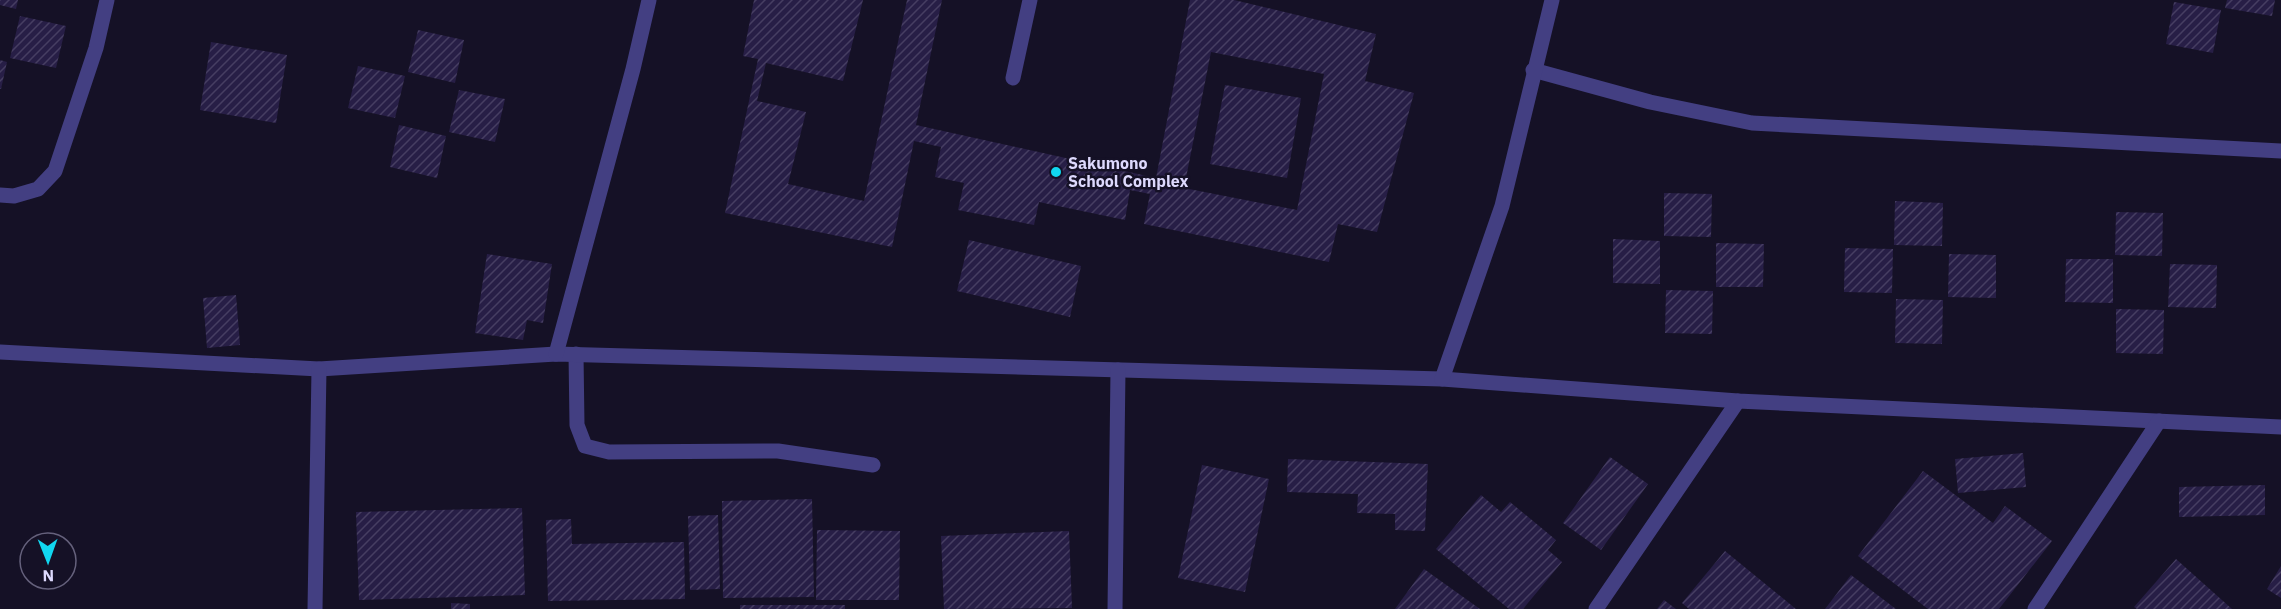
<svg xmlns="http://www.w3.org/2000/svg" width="2281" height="609" font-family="'IBM Plex Sans',sans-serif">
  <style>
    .building { fill: url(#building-hatch); fill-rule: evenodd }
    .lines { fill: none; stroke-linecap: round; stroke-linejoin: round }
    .lane { stroke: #433f82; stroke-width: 15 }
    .street { stroke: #433f82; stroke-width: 15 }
    .poi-dot { fill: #11d7f0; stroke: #151126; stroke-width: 2 }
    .labels { text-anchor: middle; stroke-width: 5; stroke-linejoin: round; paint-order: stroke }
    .poi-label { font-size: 16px; font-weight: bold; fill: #ddd9fd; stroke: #151126; text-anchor: start }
  </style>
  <defs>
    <pattern id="building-hatch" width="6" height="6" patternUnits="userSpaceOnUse" patternTransform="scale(1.5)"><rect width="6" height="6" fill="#271e46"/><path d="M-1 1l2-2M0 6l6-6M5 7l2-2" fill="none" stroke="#463e62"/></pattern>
  </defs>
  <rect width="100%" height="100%" fill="#151126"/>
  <g class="building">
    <path d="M0 0H18L16 9 0 5Z"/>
    <path d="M754 0H863L843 81 766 63 757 101 806 112 788 184 864 201 907 0H942L916 125 1156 178 1190 0H1234L1376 34 1365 81 1414 93 1377 232 1338 224 1329 262 1144 224 1150 194 1130 190 1125 220 1039 202 1034 225 958 210 964 183 935 177 941 147 914 141 892 247 725 213 758 59 743 56ZM1211 52 1324 74 1297 210 1184 188Z"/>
    <path d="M2227 0H2275L2272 16 2225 8Z"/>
    <path d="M2174 2 2221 10 2213 53 2166 44Z"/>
    <path d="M20 16 66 26 56 68 10 58Z"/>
    <path d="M418 30 464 40 455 83 408 72Z"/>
    <path d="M211 42 287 55 276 123 200 110Z"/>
    <path d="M0 60 7 62 1 89H0Z"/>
    <path d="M358 66 405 76 395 118 348 108Z"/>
    <path d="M1225 85 1301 98 1287 178 1210 164Z"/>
    <path d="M459 90 505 99 495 142 449 132Z"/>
    <path d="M399 125 446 136 437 178 390 167Z"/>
    <path d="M1664 193 1712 194 1711 237 1664 236Z"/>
    <path d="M1895 201 1943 203 1942 246 1894 245Z"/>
    <path d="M2116 212 2163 213 2162 256 2115 255Z"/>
    <path d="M1613 239 1660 241V284L1613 283Z"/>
    <path d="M969 240 1081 266 1070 317 957 291Z"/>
    <path d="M1716 243 1764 244 1763 287H1716Z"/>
    <path d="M1845 248 1893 249 1892 293 1844 292Z"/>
    <path d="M487 254 552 264 543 323 527 320 523 340 475 333Z"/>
    <path d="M1949 254 1996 255V298L1948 297Z"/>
    <path d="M2066 259H2113V303L2065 302Z"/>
    <path d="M2170 264 2217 265 2216 308 2168 307Z"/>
    <path d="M1666 290 1713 291 1712 334 1665 333Z"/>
    <path d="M236 295 240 345 207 348 203 298Z"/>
    <path d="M1896 299 1943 300 1942 344 1895 343Z"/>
    <path d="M2116 309 2164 310 2163 354 2116 353Z"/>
    <path d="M2023 453 2026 487 1958 493 1955 459Z"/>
    <path d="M1610 457 1648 484 1601 550 1563 523Z"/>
    <path d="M1288 459 1428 464 1425 531 1395 530V514L1357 513 1358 494 1287 492Z"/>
    <path d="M1202 465 1269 479 1245 592 1178 578Z"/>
    <path d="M1923 471 1993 523 2005 506 2052 541 1999 609H1928L1858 556Z"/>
    <path d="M2265 485V515L2179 517V487Z"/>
    <path d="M1481 495 1501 512 1510 502 1556 540 1548 550 1562 562 1523 609H1509L1436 549Z"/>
    <path d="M812 499 814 597 723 598 722 501Z"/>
    <path d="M522 508 525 595 359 600 356 512Z"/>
    <path d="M718 515 720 589 690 590 688 516Z"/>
    <path d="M571 519 572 544 684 542 685 599 548 601 546 520Z"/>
    <path d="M817 530 900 531 899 600H816Z"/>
    <path d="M1069 531 1072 608 944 609 941 536Z"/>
    <path d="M1725 551 1796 609H1689L1682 603Z"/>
    <path d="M2176 559 2232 609H2137L2134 607Z"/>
    <path d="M2281 566V598L2267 589Z"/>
    <path d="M1424 569 1480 609H1395Z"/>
    <path d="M1851 575 1896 609H1825Z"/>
    <path d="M1664 600 1676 609H1657Z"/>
    <path d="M451 603 470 604V609H451Z"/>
    <rect x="740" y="605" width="105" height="4"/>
  </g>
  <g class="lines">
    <path class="lane" d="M576 354 577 425 585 446 609 452 778 451 873 465"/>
    <g class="street">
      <path d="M1533 70 1650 102 1752 123 2281 151"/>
      <path d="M1013 78 1030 0"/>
      <path d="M0 195 14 196 38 189 55 171 96 48 107 0"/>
      <path d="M0 352 319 369 556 354 1442 379 1738 401 2281 427"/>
      <path d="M556 354 633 69 649 0"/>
      <path d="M1442 379 1502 206 1552 0"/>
      <path d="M315 609 319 369"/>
      <path d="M1115 609 1118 370"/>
      <path d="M1596 609 1738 401"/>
      <path d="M2035 609 2159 421"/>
    </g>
  </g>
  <circle class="poi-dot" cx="1056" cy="172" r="6"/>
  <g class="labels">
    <g class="poi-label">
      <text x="1068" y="169">Sakumono<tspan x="1068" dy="18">School Complex</tspan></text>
    </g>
  </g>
  <g transform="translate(48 561) rotate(179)"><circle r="28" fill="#151126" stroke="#65617c" stroke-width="1.5"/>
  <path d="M0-4.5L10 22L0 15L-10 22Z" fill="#11d7f0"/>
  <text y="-9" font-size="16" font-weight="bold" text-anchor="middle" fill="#ddd9fd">N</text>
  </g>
</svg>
